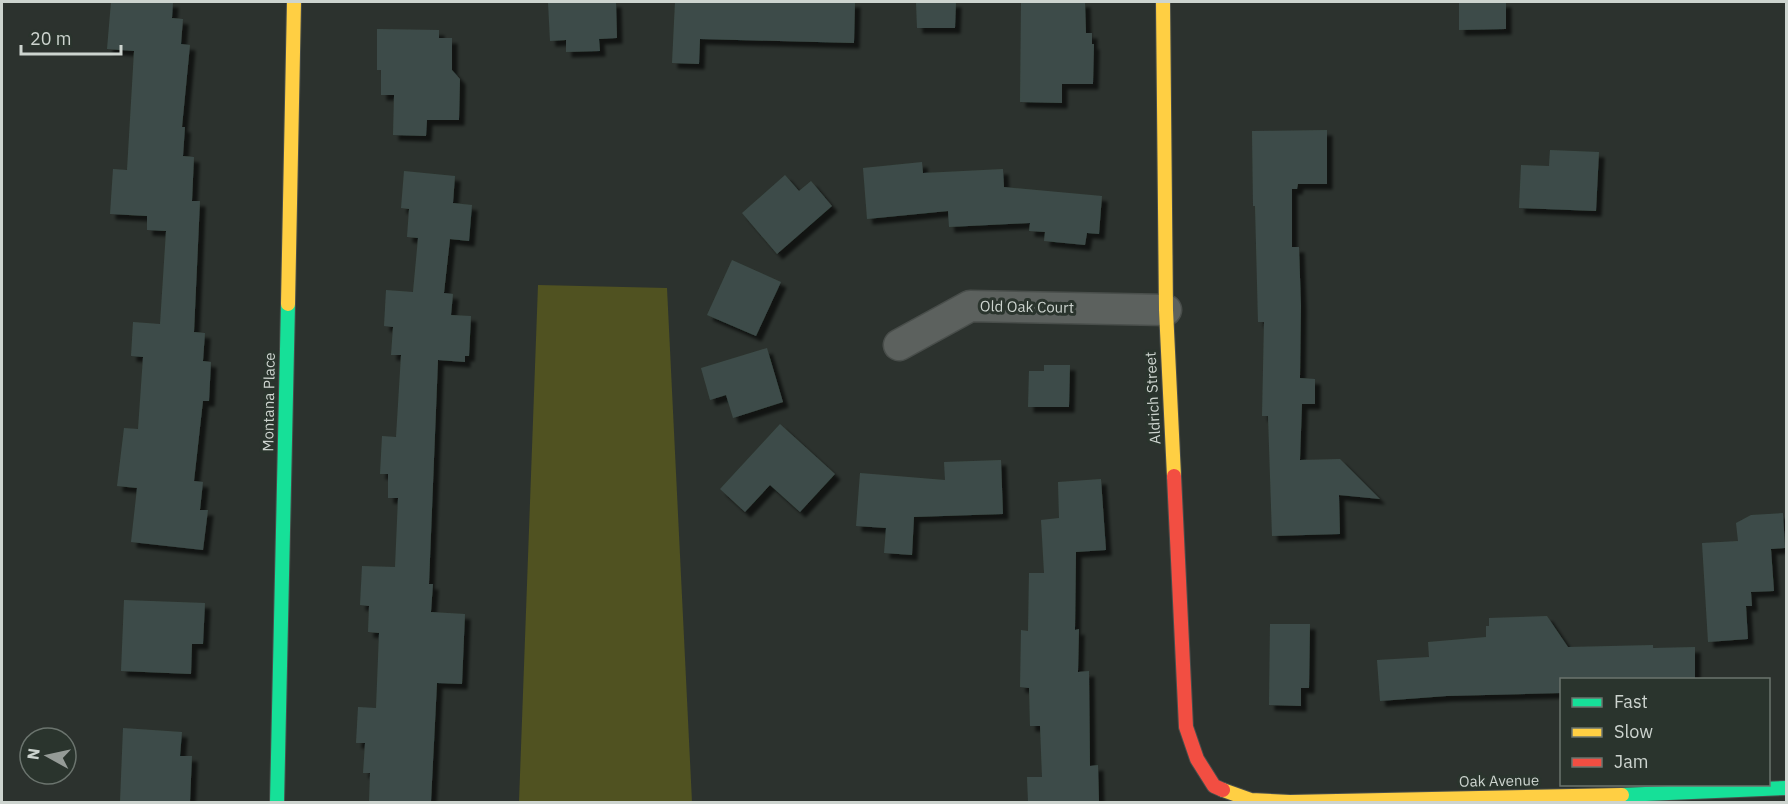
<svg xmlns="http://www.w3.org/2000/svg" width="1788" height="804" font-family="'IBM Plex Sans',sans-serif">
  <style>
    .green { fill: #505221 }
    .building { fill: #3d4c48; filter: url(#shadow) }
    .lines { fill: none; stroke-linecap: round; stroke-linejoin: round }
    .street-casing { stroke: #494e4b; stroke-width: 33 }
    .fast-casing { stroke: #494e4b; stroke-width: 16 }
    .slow-casing { stroke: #494e4b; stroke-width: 16 }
    .jam-casing { stroke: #494e4b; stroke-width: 16 }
    .street { stroke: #5c615e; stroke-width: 30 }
    .fast { stroke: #16e098; stroke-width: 14 }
    .slow { stroke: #ffcf43; stroke-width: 14 }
    .jam { stroke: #f24e42; stroke-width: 14 }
    .labels { text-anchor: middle; stroke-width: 6; stroke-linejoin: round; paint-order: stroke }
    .street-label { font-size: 15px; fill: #cdd4cf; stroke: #2a342d }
  </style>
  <defs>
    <filter id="shadow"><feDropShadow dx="5.5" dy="5.5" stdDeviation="1.5" flood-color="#0009"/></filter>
  </defs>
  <rect width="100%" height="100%" fill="#2c322e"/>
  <path class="green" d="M538 285 667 288 692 802H519Z"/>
  <g class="building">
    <path d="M111 2H173L172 18 183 19 181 44 190 45 182 127H185L183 156 194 157 192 201H200L194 332 205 333 203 361 211 362 209 401H203L194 481 203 482 200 510H208L203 550 131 542 137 488 117 486 124 428 138 429 143 357 131 356 133 322 160 324 166 231 147 230V216L110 214 113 169 127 170 134 51 107 49Z"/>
    <path d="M548 2H616L617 38 599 39 600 51 566 52V40L550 41Z"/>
    <path d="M675 2H855L854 43 700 39 699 64 672 63Z"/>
    <path d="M916 2H956L955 28H917Z"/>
    <path d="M1021 2H1085L1086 33H1092V44H1094L1093 84H1062V103L1020 102Z"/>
    <path d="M1459 2H1506V29L1459 30Z"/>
    <path d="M377 29 439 30V38H452V70L460 79 459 120H427L426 136 393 135 394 95H381V70H377Z"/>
    <path d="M1327 130V184H1298L1297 189H1292V247H1299L1301 306 1300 378 1315 379V404H1302L1300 460 1340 459 1380 499 1339 495 1340 534 1272 536 1268 416H1262L1264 322H1258L1255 206H1253L1252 131Z"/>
    <path d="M1550 150 1599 152 1596 211 1519 208 1521 165 1549 166Z"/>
    <path d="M922 162 923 173 1003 169 1004 187 1102 196 1099 234 1087 233 1085 245 1044 241 1045 232 1029 231 1030 223 949 227 948 211 867 219 863 168Z"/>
    <path d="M404 171 455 176 453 203 472 205 469 241 450 239 444 293 453 294 451 315 471 316 469 356H465V362L438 360 429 584H433L431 612 465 614 462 684 437 683 431 802H369L370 773H363L365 743H356L358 707 376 708 379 633 368 632 369 606 360 605 362 566 395 567 398 498H388V474H380L382 436 396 437 401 355H391L393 327 384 326 386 290 413 292 418 238 407 237 409 209 401 208Z"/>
    <path d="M785 175 799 191 811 181 832 206 777 254 742 213Z"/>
    <path d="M732 260 781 282 756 336 707 315Z"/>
    <path d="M767 348 783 402 733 418 726 395 710 400 701 368Z"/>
    <path d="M1044 365H1070L1069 407H1028L1029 371H1044Z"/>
    <path d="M780 424 835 474 800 512 770 485 745 512 720 489Z"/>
    <path d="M1001 460 1003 514 914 517 912 555 884 553 886 528 856 526 860 473 945 480 944 462Z"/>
    <path d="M1101 479 1106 550 1076 552 1075 630 1079 629 1078 672 1089 671 1090 766 1098 765 1099 802H1028L1027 777H1042L1040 726H1030L1029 688 1020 687 1021 630 1028 631 1029 573H1044L1041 520 1059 518 1058 482Z"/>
    <path d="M1783 513 1785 548 1771 549 1774 591 1751 592 1752 606H1746L1748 639 1708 642 1702 543 1738 541 1736 523 1751 515Z"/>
    <path d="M124 600 205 603 203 644H192L191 674 121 671Z"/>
    <path d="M1547 616 1568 647 1653 645V648L1695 647V680H1562V693L1447 696 1380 701 1377 660 1429 657 1428 642 1486 637V626H1489V618Z"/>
    <path d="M1270 624H1310L1309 688H1301V706L1269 705Z"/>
    <path d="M123 728 182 732 180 756H192L190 802H120Z"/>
  </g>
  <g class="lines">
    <defs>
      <path id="street" d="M899 345 970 306 1166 310"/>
      <g id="fast">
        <path d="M1622 795 1786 788"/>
        <path d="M277 802 288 304"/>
      </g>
      <g id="slow">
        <path d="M1163 2 1166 310 1174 476"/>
        <path d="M288 304 294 2"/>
        <path d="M1223 790 1251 800 1290 802 1622 795"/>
      </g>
      <path id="jam" d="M1174 476 1186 727 1197 759 1214 786 1223 790"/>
    </defs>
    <use href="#street" class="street-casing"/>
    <use href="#fast" class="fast-casing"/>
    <use href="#slow" class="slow-casing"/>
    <use href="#jam" class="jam-casing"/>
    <use href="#street" class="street"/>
    <use href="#fast" class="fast"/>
    <use href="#slow" class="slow"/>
    <use href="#jam" class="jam"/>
  </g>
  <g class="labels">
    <g class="street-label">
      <text transform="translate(1027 307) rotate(1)" y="5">Old Oak Court</text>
      <text transform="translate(1153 398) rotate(-93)" y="5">Aldrich Street</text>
      <text transform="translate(269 402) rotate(-89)" y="5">Montana Place</text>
      <text transform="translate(1499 781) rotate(-1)" y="5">Oak Avenue</text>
    </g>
  </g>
  <rect width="1788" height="804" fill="none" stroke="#cdd4cf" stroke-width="6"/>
  <rect x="1560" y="678" width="210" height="108" fill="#2a342d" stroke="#6b746e" stroke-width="1.5"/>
  <rect x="1572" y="698" width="30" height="9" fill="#16e098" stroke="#6b746e" stroke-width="1.5"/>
  <text x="1614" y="708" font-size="18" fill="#cdd4cf">Fast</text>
  <rect x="1572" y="728" width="30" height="9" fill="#ffcf43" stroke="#6b746e" stroke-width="1.5"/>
  <text x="1614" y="738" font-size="18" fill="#cdd4cf">Slow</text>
  <rect x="1572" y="758" width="30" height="9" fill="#f24e42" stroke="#6b746e" stroke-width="1.5"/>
  <text x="1614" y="768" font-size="18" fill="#cdd4cf">Jam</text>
  <g transform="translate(48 756) rotate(278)"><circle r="28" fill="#2a342d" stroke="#6b746e" stroke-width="1.5"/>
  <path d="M0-4.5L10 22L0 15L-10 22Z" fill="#959b97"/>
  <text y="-9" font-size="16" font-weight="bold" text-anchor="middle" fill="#cdd4cf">N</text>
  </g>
  <path d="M21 45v9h100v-9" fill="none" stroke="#cdd4cf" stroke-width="3"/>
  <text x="30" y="45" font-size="18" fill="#cdd4cf" stroke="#2a342d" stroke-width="4.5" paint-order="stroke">20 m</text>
</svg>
